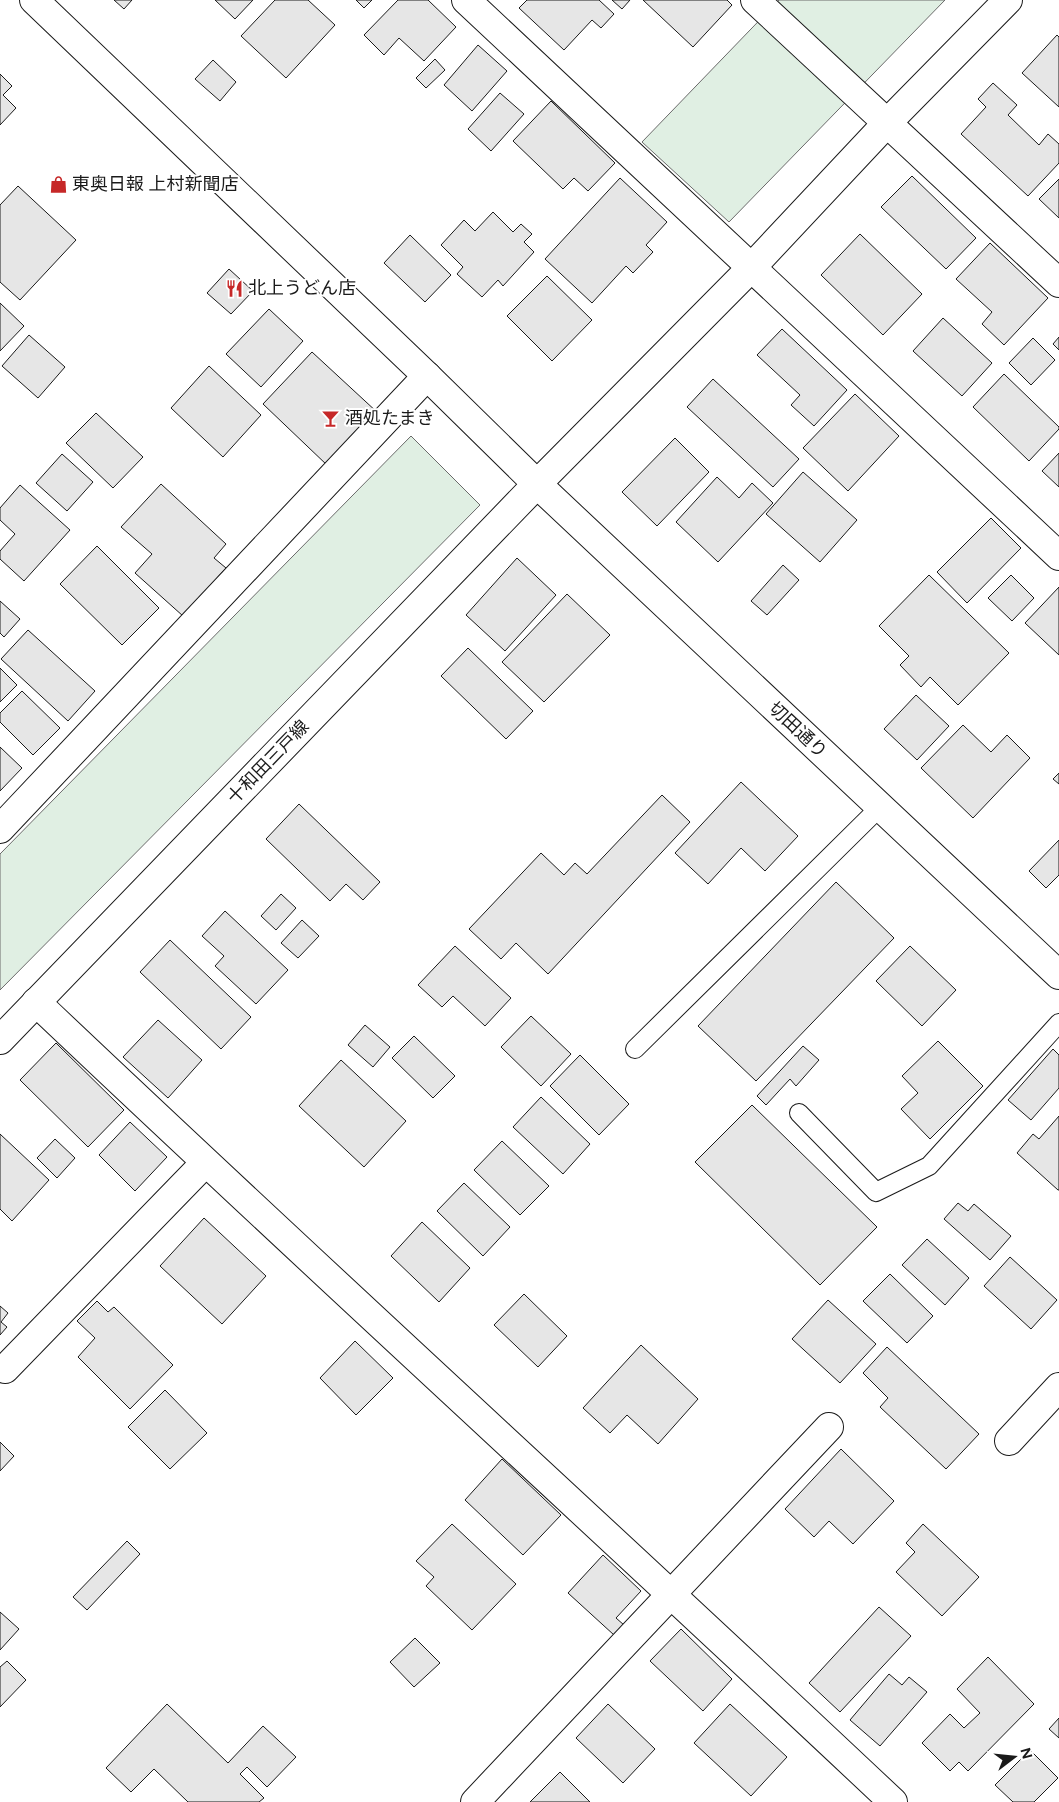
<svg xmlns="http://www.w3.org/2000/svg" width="1059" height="1802" font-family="Figtree,'Noto Sans JP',sans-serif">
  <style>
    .green { fill: #e0efe3; stroke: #6a6a6a }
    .building { fill: #e6e6e6; stroke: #1a1a1a }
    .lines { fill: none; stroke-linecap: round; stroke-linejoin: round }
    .service-casing { stroke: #1a1a1a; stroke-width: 20 }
    .minor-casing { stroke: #1a1a1a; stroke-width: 30 }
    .tertiary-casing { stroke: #1a1a1a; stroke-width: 30 }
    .primary-casing { stroke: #1a1a1a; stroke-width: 30 }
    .service { stroke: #fff; stroke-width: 18 }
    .minor { stroke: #fff; stroke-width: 28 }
    .tertiary { stroke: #fff; stroke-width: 28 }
    .primary { stroke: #fff; stroke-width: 28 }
    .labels { text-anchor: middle; stroke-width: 4; stroke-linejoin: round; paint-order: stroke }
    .poi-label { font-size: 18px; fill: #1a1a1a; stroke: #fff; text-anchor: start }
    .street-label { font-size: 18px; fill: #1a1a1a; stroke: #fff }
  </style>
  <rect width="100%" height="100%" fill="#fff"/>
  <g class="green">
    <path d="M779 0H945L729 222 642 142Z"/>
    <path d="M411 436 480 505 0 990V854Z"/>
  </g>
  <g class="building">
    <path d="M114 0H132L124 9Z"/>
    <path d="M215 0H253L235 19Z"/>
    <path d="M275 0H308L335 25 286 78 241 36Z"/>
    <path d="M356 0H372L364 8Z"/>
    <path d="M398 0H428L456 27 424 61 399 38 384 55 364 35Z"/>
    <path d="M527 0H599L614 14 601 28 592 20 564 50 519 8Z"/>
    <path d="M612 0H630L622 9Z"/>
    <path d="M643 0H727L732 5 693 47Z"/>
    <path d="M1057 35 1059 37V107L1022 73Z"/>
    <path d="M478 45 507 71 472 111 444 85Z"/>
    <path d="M435 59 445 70 426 88 416 78Z"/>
    <path d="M213 60 236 82 220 101 195 79Z"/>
    <path d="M0 74 12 86 3 95 16 108 0 125Z"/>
    <path d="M993 83 1017 105 1008 115 1039 145 1048 134 1059 144V163L1028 196 961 134 986 107 978 99Z"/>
    <path d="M500 93 524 114 491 151 468 129Z"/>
    <path d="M551 101 615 163 588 191 574 178 563 189 513 141Z"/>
    <path d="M912 176 976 238 946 269 881 207Z"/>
    <path d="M620 178 667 222 646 245 653 252 633 273 626 266 592 303 545 259Z"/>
    <path d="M1059 179V218L1039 199Z"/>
    <path d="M18 186 76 240 20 300 0 282V205Z"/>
    <path d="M493 212 513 232 521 224 532 234 524 242 534 252 503 286 498 280 482 297 457 274 463 267 441 245 464 220 475 231Z"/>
    <path d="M860 234 922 294 883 335 821 275Z"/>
    <path d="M410 235 451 275 425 302 384 263Z"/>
    <path d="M990 243 1048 298 1004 345 982 324 992 312 956 279Z"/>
    <path d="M229 269 253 291 231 314 207 293Z"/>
    <path d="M547 276 592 320 552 361 507 316Z"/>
    <path d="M0 303 24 326 0 351Z"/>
    <path d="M269 309 303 341 261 387 226 354Z"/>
    <path d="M943 318 992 363 962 396 913 351Z"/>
    <path d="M782 329 847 390 814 426 791 405 800 395 757 355Z"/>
    <path d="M29 335 65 367 38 398 2 366Z"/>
    <path d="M1059 337V350L1053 344Z"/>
    <path d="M1033 338 1055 360 1031 385 1009 363Z"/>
    <path d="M312 352 378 413 328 466 263 404Z"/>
    <path d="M209 366 261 415 223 457 171 408Z"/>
    <path d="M1004 374 1059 427V429L1029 461 973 407Z"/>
    <path d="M713 379 799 459 773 487 687 407Z"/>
    <path d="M855 394 899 436 848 491 803 448Z"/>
    <path d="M96 413 143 457 113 488 66 443Z"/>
    <path d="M675 438 709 472 657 526 622 492Z"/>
    <path d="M1059 453V487L1042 471Z"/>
    <path d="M62 454 93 482 67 511 36 483Z"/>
    <path d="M803 472 857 520 820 562 766 514Z"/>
    <path d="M717 477 739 498 752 483 773 503 718 562 676 522Z"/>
    <path d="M161 484 226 544 214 558 226 568 183 616 135 573 152 554 121 527Z"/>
    <path d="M20 485 70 530 24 581 0 559V551L15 534 0 520V508Z"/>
    <path d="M991 518 1021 548 967 603 937 572Z"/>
    <path d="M97 546 159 608 122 645 60 584Z"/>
    <path d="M517 558 556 595 505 651 466 615Z"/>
    <path d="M783 565 799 580 767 615 751 601Z"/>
    <path d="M929 575 1009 653 958 705 930 677 921 687 900 665 909 656 879 626Z"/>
    <path d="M1011 575 1034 598 1012 621 988 598Z"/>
    <path d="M1059 587V655L1025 623Z"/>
    <path d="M567 594 610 635 544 702 502 662Z"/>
    <path d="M0 601 20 619 4 637 0 633Z"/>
    <path d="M28 630 95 691 68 721 1 659Z"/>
    <path d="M468 648 533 711 506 739 441 676Z"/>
    <path d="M0 668 17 685 0 702Z"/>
    <path d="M22 691 60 728 33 755 0 722V713Z"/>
    <path d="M916 695 949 726 917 760 884 729Z"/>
    <path d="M963 725 991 752 1007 735 1030 758 973 818 921 768Z"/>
    <path d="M0 747 22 768 0 791Z"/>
    <path d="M1059 773V784L1053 779Z"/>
    <path d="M741 782 798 836 765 871 741 848 708 884 675 853Z"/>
    <path d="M662 795 690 822 548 974 516 943 501 959 469 929 541 853 564 875 575 863 587 874Z"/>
    <path d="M299 804 380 882 363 900 346 884 330 901 266 839Z"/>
    <path d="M1059 840V875L1046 888 1029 871Z"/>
    <path d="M836 882 894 938 756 1081 698 1026Z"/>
    <path d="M281 894 296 908 276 930 261 916Z"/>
    <path d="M225 911 288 970 256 1004 215 966 224 956 202 936Z"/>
    <path d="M302 920 319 936 298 958 281 943Z"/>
    <path d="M170 940 251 1017 221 1049 140 972Z"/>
    <path d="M455 946 511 998 485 1026 453 996 442 1007 418 985Z"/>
    <path d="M910 946 956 990 922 1026 876 981Z"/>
    <path d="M531 1016 571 1054 541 1086 501 1047Z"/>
    <path d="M158 1020 202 1060 168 1098 123 1057Z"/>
    <path d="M365 1025 390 1047 373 1067 348 1045Z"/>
    <path d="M414 1036 455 1076 433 1098 392 1058Z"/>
    <path d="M938 1041 983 1086 930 1139 901 1109 918 1093 902 1076Z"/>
    <path d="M56 1043 124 1110 88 1147 20 1080Z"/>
    <path d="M803 1046 819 1060 796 1086 790 1079 766 1105 757 1096Z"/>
    <path d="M1053 1049 1059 1055V1088L1031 1120 1008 1100Z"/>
    <path d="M580 1055 629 1104 599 1135 550 1086Z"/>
    <path d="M341 1060 406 1121 364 1167 299 1106Z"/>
    <path d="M541 1097 590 1144 563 1174 513 1127Z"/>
    <path d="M752 1105 877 1227 820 1285 695 1162Z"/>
    <path d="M1059 1116V1190H1058L1017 1153 1033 1134 1039 1139Z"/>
    <path d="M130 1122 167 1157 135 1191 99 1155Z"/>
    <path d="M0 1134 49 1180 12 1221 0 1209Z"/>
    <path d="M55 1139 75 1158 57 1178 37 1158Z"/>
    <path d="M502 1141 549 1186 520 1215 474 1170Z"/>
    <path d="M464 1183 510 1227 483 1256 437 1211Z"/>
    <path d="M958 1203 968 1211 974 1204 1011 1236 990 1260 944 1219Z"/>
    <path d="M204 1218 266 1276 222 1324 160 1266Z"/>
    <path d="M422 1222 470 1268 439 1302 391 1256Z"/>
    <path d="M927 1239 969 1278 945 1305 902 1265Z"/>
    <path d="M1010 1257 1057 1300 1031 1329 984 1286Z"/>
    <path d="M890 1274 933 1316 907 1343 863 1301Z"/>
    <path d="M524 1294 567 1336 538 1367 494 1325Z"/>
    <path d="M828 1300 876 1344 840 1383 792 1339Z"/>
    <path d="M97 1301 108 1312 114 1307 173 1365 130 1409 78 1357 95 1338 77 1321Z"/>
    <path d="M0 1306 8 1313 1 1322 7 1327 0 1335Z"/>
    <path d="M355 1341 393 1378 356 1415 320 1378Z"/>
    <path d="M641 1345 698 1399 658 1444 627 1415 610 1433 583 1408Z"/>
    <path d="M887 1347 979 1434 946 1469 880 1407 888 1398 863 1373Z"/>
    <path d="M165 1390 207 1433 170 1469 128 1427Z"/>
    <path d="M0 1442 14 1456 0 1471Z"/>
    <path d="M841 1449 894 1501 853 1544 829 1521 814 1537 785 1509Z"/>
    <path d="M502 1459 561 1515 523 1555 465 1500Z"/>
    <path d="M452 1524 516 1584 472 1630 426 1586 434 1577 416 1561Z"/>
    <path d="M923 1524 979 1577 942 1616 896 1572 915 1552 906 1543Z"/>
    <path d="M127 1541 140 1554 87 1610 73 1597Z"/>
    <path d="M603 1555 641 1591 616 1618 624 1625 614 1635 568 1593Z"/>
    <path d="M879 1607 911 1636 840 1712 809 1683Z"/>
    <path d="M0 1612 19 1629 0 1650Z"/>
    <path d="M681 1629 732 1679 703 1711 650 1661Z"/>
    <path d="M415 1638 440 1663 414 1687 390 1662Z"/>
    <path d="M988 1657 1034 1704 968 1771 959 1762 950 1771 922 1743 950 1714 964 1728 980 1713 957 1689Z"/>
    <path d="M7 1661 26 1680 0 1707V1667Z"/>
    <path d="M889 1674 902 1685 909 1677 927 1692 880 1746 850 1720Z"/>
    <path d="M167 1704 228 1763 263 1726 296 1757 267 1787 247 1767 240 1774 264 1798 259 1802H188L154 1769 131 1792 106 1768Z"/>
    <path d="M608 1704 655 1749 623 1783 576 1738Z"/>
    <path d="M730 1704 787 1757 751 1796 694 1743Z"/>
    <path d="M1059 1718V1738L1049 1729Z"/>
    <path d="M1030 1750 1058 1778 1034 1802H1013L995 1785Z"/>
    <path d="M560 1772 590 1802H530Z"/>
  </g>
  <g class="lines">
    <defs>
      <g id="service">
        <path d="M635 1049 880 807"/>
        <path d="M799 1113 876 1192 929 1166 1059 1023"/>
      </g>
      <g id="minor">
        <path d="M466 0 1059 556"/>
        <path d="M755 0 1059 283"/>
        <path d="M0 829 427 376"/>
        <path d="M36 1002C319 1271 609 1534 893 1802"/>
        <path d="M5 1369 205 1163"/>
        <path d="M1009 1441 1059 1387"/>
        <path d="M475 1802 829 1427"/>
      </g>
      <path id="tertiary" d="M34 0 427 376 537 484 751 268 887 123 1008 0"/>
      <path id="primary" d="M0 1040 537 484 1059 975"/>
    </defs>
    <use href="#service" class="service-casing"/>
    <use href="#minor" class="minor-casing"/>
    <use href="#tertiary" class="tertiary-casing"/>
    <use href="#primary" class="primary-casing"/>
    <use href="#service" class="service"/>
    <use href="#minor" class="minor"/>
    <use href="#tertiary" class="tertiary"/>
    <use href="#primary" class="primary"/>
  </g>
  <defs>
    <symbol id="shop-bare" viewBox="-9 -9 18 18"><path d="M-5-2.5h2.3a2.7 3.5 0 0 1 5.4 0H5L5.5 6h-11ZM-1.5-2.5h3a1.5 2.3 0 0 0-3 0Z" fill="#c62828" stroke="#fff" stroke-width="2.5" paint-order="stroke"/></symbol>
    <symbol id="restaurant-bare" viewBox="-9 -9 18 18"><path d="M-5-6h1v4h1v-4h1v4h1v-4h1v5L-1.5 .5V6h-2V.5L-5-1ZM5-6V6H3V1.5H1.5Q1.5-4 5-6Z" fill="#c62828" stroke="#fff" stroke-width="2.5" paint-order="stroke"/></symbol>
    <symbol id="bar-bare" viewBox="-9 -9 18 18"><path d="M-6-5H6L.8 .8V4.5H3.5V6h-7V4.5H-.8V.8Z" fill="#c62828" stroke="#fff" stroke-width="2.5" paint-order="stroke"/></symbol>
  </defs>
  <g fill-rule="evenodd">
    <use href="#shop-bare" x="46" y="172" width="25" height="25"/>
    <use href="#restaurant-bare" x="222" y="276" width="25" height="25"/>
    <use href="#bar-bare" x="318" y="406" width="25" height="25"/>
  </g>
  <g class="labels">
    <g class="poi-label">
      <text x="72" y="190">東奥日報 上村新聞店</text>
      <text x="248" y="294">北上うどん店</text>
      <text x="345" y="424">酒処たまき</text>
    </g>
    <g class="street-label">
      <text transform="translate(798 730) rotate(43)" y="6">切田通り</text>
      <text transform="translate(268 762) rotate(-46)" y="6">十和田三戸線</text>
    </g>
  </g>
  <g transform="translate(1014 1757) rotate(74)" stroke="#ffffff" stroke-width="4" paint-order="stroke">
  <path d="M0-4L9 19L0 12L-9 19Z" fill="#1a1a1a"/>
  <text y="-8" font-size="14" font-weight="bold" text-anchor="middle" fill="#1a1a1a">N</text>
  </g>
</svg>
